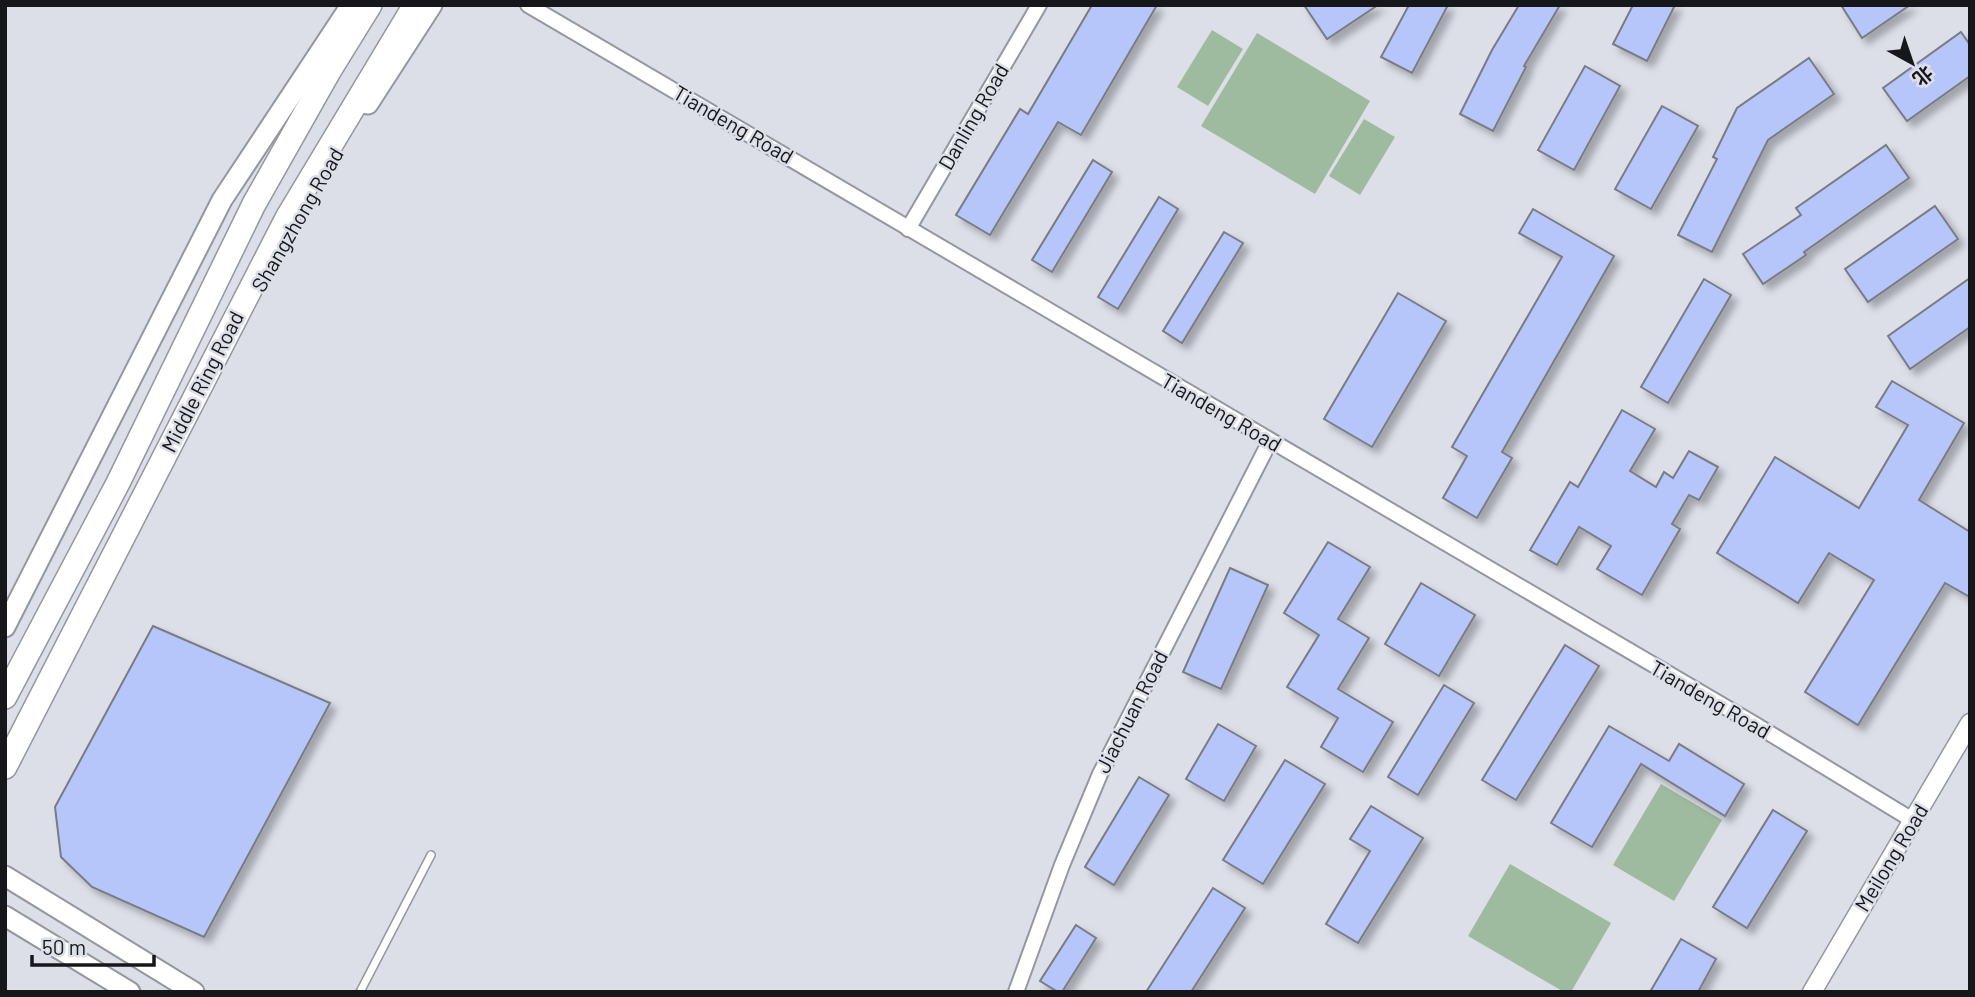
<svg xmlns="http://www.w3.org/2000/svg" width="1975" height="997" font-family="Barlow,'Noto Sans SC',sans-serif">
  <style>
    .green { fill: #9fbb9f }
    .building { fill: #b6c6fb; stroke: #797b83; stroke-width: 2; filter: url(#shadow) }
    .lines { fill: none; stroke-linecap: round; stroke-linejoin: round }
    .service-casing { stroke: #94979f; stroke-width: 10 }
    .minor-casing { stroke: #94979f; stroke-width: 18 }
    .tertiary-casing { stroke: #94979f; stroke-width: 21 }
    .secondary-casing { stroke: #94979f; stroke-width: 23 }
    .trunk-casing { stroke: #94979f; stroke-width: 26 }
    .service { stroke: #fff; stroke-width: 7 }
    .minor { stroke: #fff; stroke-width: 14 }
    .tertiary { stroke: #fff; stroke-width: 18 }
    .secondary { stroke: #fff; stroke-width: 19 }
    .trunk { stroke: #fff; stroke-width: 23 }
    .labels { text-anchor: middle; stroke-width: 5; stroke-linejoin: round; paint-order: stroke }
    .street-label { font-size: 21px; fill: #16171a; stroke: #dcdfe8 }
  </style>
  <defs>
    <filter id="shadow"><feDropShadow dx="6" dy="6" stdDeviation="3.5" flood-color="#0004"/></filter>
  </defs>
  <rect width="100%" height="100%" fill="#dcdfe8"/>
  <g class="green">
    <path d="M1212 30 1243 49 1208 106 1177 87Z"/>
    <path d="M1257 33 1370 101 1315 194 1201 126Z"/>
    <path d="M1364 119 1395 137 1360 195 1329 176Z"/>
    <path d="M1661 784 1722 820 1674 901 1613 865Z"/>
    <path d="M1510 864 1611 923 1571 992H1564L1468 936Z"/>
  </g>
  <g class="building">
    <path d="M1092 5H1157L1081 135 1058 122 990 235 956 215 1020 109 1028 114Z"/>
    <path d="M1304 5H1378L1327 39Z"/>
    <path d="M1409 5H1448L1412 73 1381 57Z"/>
    <path d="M1519 5H1560L1524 66 1526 67 1493 131 1460 114 1492 50Z"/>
    <path d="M1633 5H1675L1647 61 1613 44Z"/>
    <path d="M1841 5H1910L1862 38Z"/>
    <path d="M1961 32 1970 45V76L1907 121 1883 88Z"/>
    <path d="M1809 58 1834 94 1768 140 1712 252 1678 235 1717 159 1713 157 1737 108Z"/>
    <path d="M1585 66 1620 86 1574 170 1538 150Z"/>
    <path d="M1662 106 1698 126 1651 209 1615 189Z"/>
    <path d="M1886 145 1909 178 1804 252 1806 255 1763 284 1743 254 1801 215 1796 208Z"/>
    <path d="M1093 160 1112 172 1052 272 1032 260Z"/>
    <path d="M1159 197 1178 209 1118 309 1098 297Z"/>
    <path d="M1935 206 1958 239 1868 302 1845 269Z"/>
    <path d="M1533 209 1614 256 1502 452 1512 458 1477 518 1443 498 1467 456 1452 447 1562 257 1519 233Z"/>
    <path d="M1224 232 1243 243 1182 343 1163 331Z"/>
    <path d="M1970 278V327L1910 369 1888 336Z"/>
    <path d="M1704 279 1731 295 1668 403 1641 387Z"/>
    <path d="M1398 293 1446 321 1372 447 1324 419Z"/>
    <path d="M1892 381 1964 423 1919 500 1970 532V597L1945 583 1858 725 1805 692 1874 580 1829 553 1798 603 1717 553 1775 457 1859 508 1908 425 1876 407Z"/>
    <path d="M1622 410 1655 429 1630 471 1656 487 1664 472 1673 478 1689 451 1718 467 1699 500 1689 495 1672 524 1680 529 1642 595 1597 569 1611 546 1579 527 1557 565 1530 550 1570 482 1578 487Z"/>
    <path d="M1328 542 1370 567 1338 619 1369 638 1338 689 1393 722 1363 772 1321 747 1338 718 1287 687 1319 635 1284 613Z"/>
    <path d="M1230 568 1268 585 1221 689 1183 672Z"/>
    <path d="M1421 583 1475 615 1439 676 1385 644Z"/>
    <path d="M153 626 330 703 204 937 92 887 61 857 55 807Z"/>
    <path d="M1565 645 1599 666 1516 800 1482 780Z"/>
    <path d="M1444 685 1474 703 1418 795 1388 777Z"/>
    <path d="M1218 724 1256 746 1224 801 1186 779Z"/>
    <path d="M1609 726 1669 761 1679 744 1744 784 1725 816 1641 764 1592 847 1551 823Z"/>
    <path d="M1285 760 1325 784 1263 884 1223 860Z"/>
    <path d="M1139 777 1169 795 1114 885 1085 867Z"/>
    <path d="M1371 806 1423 838 1358 943 1326 924 1370 851 1350 839Z"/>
    <path d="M1773 810 1807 831 1747 928 1713 907Z"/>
    <path d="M1213 888 1245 908 1191 992H1146Z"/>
    <path d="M1076 925 1096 938 1062 992H1058L1040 981Z"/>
    <path d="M1681 939 1716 959 1698 992H1650Z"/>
  </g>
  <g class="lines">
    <defs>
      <path id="service" d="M360 992 431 855"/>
      <g id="minor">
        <path d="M528 5 1756 725 1914 821"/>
        <path d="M908 229 1039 5"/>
        <path d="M1016 992 1062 865 1100 774 1270 441"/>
      </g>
      <path id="tertiary" d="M1812 992 1970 723"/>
      <g id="secondary">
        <path d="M368 104 432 5"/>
        <path d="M5 627 222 200 351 5"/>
        <path d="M5 876 194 992"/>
        <path d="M5 916 130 992"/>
      </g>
      <g id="trunk">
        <path d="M5 697 118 483 254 204 328 73 370 5"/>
        <path d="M5 767 287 218 415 5"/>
      </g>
    </defs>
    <use href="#service" class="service-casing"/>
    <use href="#minor" class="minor-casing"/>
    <use href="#tertiary" class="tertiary-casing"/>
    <use href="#secondary" class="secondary-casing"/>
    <use href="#trunk" class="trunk-casing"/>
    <use href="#service" class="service"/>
    <use href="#minor" class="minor"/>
    <use href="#tertiary" class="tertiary"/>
    <use href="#secondary" class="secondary"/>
    <use href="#trunk" class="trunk"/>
  </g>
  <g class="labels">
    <g class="street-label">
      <text transform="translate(974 117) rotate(-60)" y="7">Danling Road</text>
      <text transform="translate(733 125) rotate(30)" y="7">Tiandeng Road</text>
      <text transform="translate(298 220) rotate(-60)" y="7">Shangzhong Road</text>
      <text transform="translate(203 382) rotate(-63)" y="7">Middle Ring Road</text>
      <text transform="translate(1221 413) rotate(30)" y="7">Tiandeng Road</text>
      <text transform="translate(1710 700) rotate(30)" y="7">Tiandeng Road</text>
      <text transform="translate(1132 712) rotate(-63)" y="7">Jiachuan Road</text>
      <text transform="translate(1892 858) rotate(-59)" y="7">Meilong Road</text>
    </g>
  </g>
  <rect width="1975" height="997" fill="none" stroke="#16171a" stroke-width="14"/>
  <g transform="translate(1912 63) rotate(140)" stroke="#dcdfe8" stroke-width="5" paint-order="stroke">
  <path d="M0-5L12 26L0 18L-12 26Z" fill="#16171a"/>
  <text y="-10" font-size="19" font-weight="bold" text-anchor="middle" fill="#16171a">北</text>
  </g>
  <path d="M32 955v10h122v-10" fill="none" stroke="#16171a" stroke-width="3.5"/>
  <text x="42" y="955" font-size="21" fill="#16171a" stroke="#dcdfe8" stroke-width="5" paint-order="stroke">50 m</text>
</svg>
